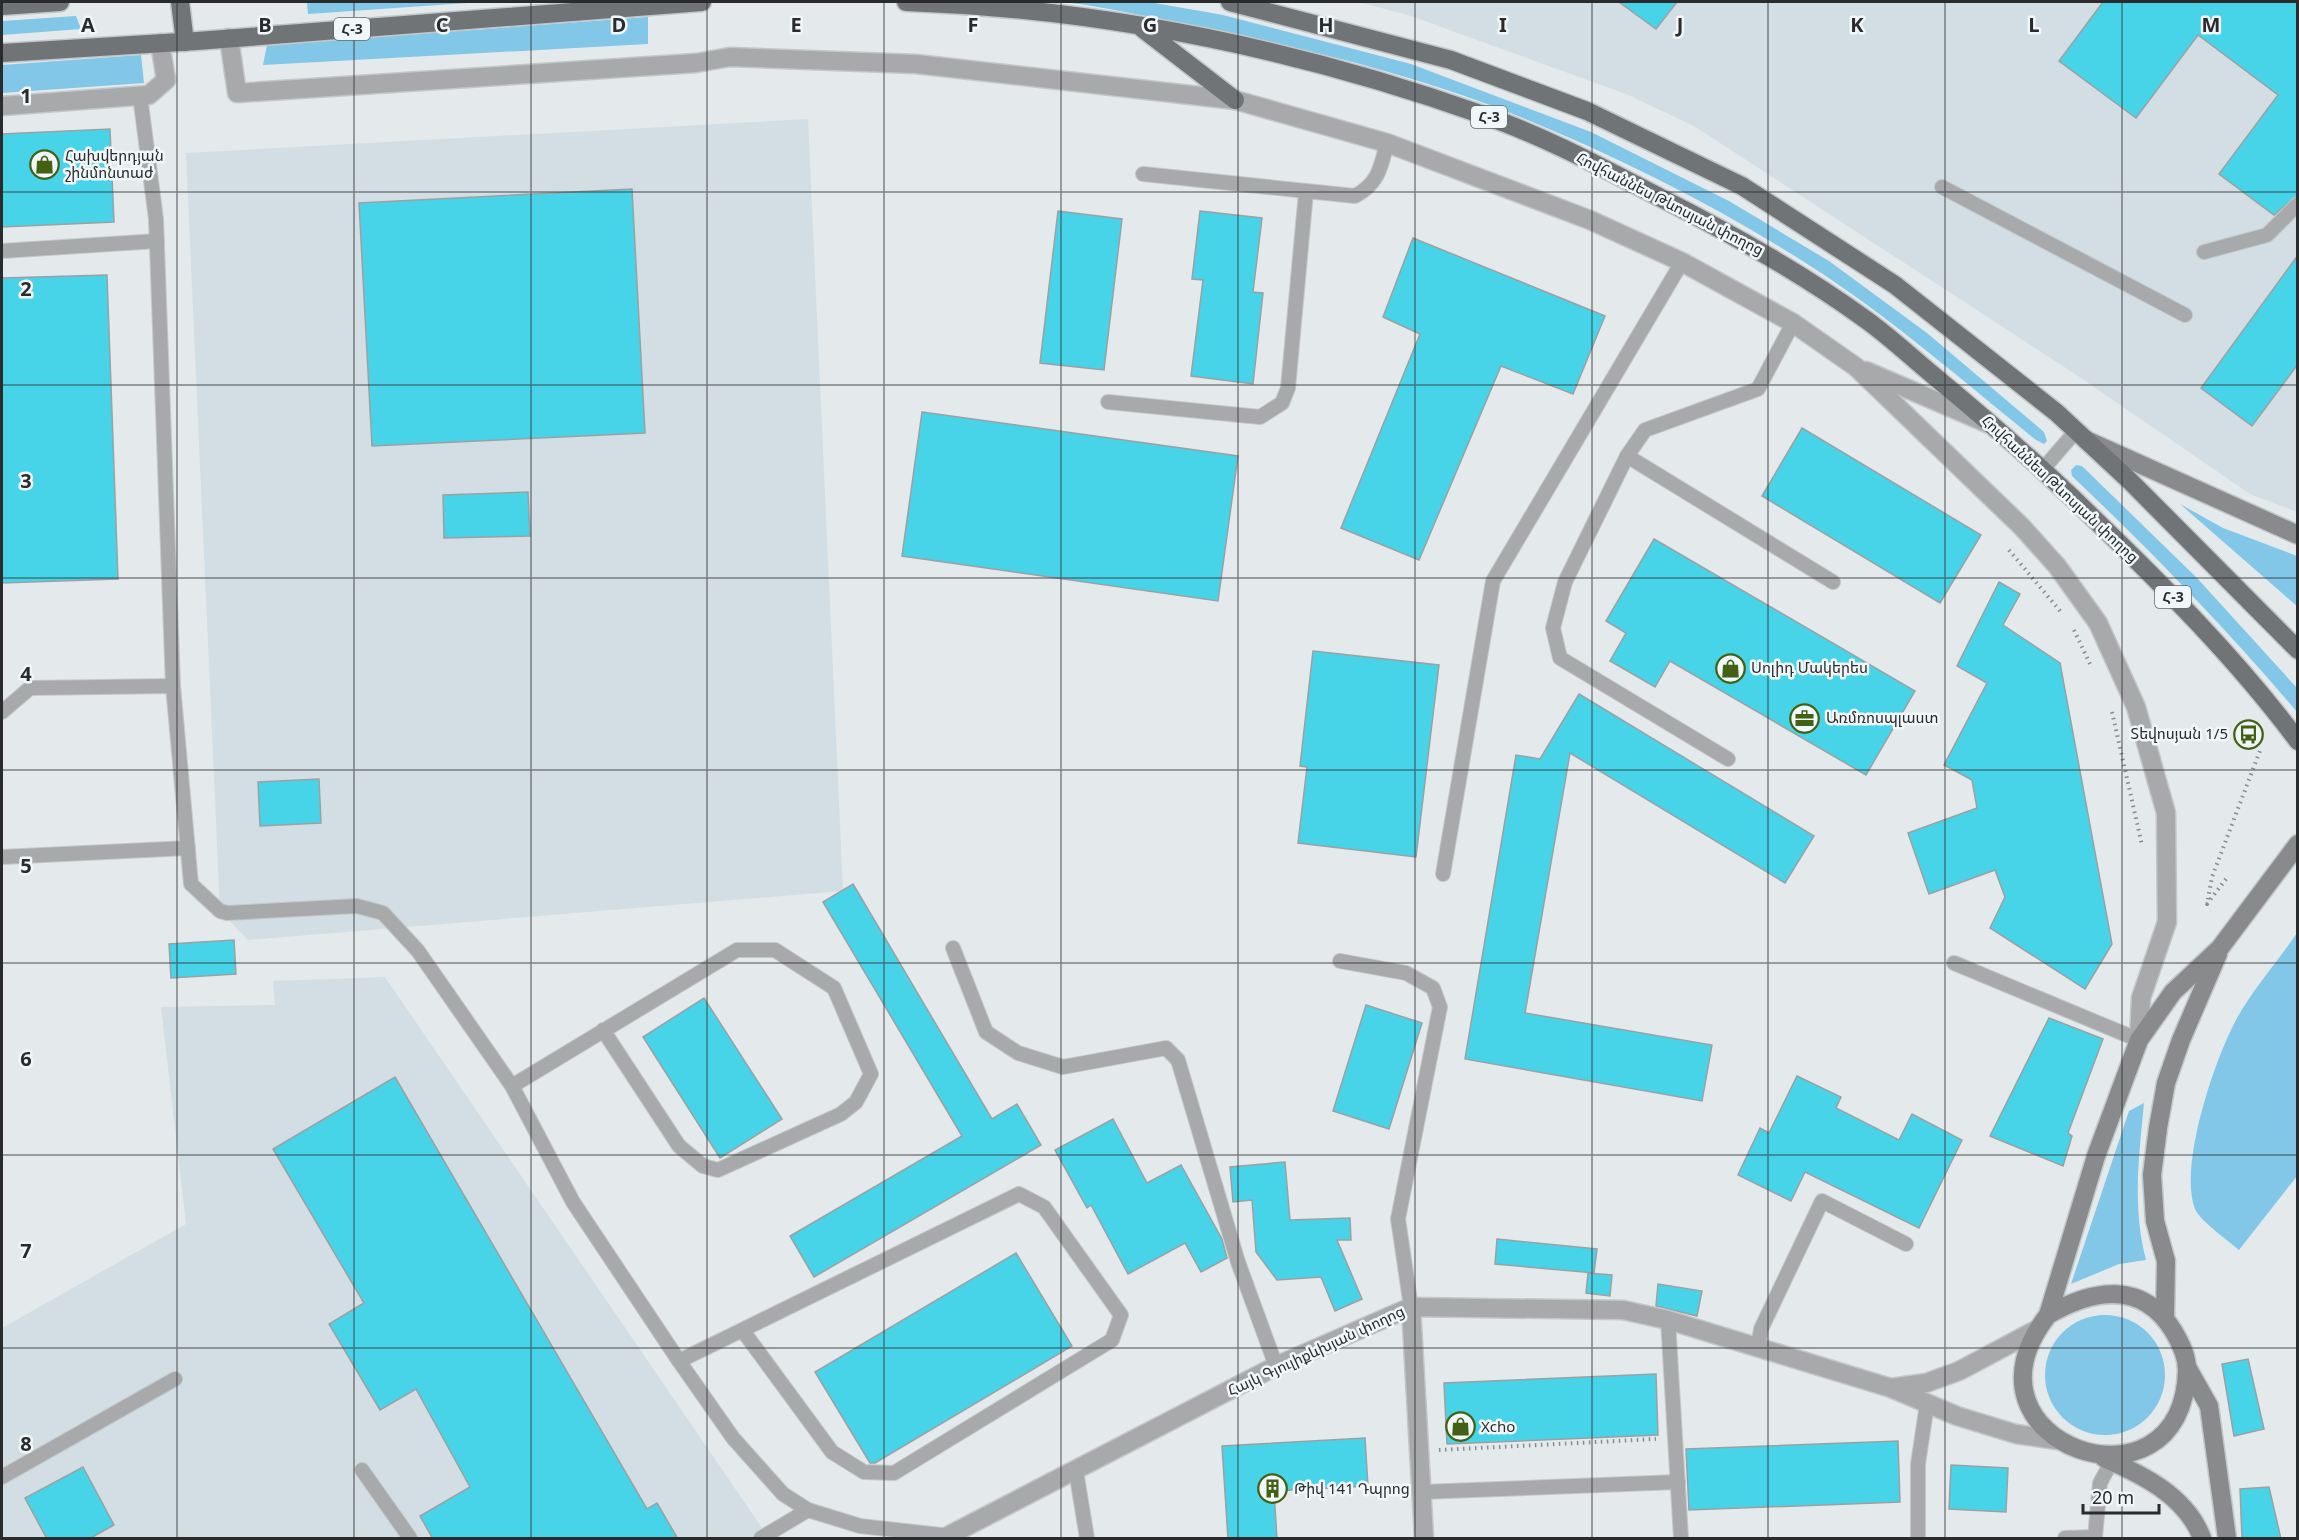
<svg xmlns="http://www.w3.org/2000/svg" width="2299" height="1540" font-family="Georgia,'Noto Sans Armenian',serif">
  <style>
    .built { fill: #d2dee4 }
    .green { fill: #82c7e7 }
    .building { fill: #47d4e8; stroke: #9ba1a2; stroke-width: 1.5 }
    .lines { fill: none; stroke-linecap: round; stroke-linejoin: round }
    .service-casing { stroke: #c2c7c9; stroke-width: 16 }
    .minor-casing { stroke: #c2c7c9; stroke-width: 21 }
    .tertiary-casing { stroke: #c2c7c9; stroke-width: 21 }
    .secondary-casing { stroke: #c2c7c9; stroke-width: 21 }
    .primary-casing { stroke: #c2c7c9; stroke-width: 21 }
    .path { stroke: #898c8e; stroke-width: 4; stroke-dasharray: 1.5 4.5; stroke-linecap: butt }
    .service { stroke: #a7a9aa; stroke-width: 14 }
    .minor { stroke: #a7a9aa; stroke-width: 18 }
    .tertiary { stroke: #a7a9aa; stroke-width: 18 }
    .secondary { stroke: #888a8c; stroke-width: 18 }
    .primary { stroke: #717477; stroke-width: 18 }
    .grid { fill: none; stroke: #292b2c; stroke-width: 1.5; stroke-opacity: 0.55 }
    .labels { text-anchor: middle; stroke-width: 5; stroke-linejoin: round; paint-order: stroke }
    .shield { fill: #f1f6f9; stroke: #65686a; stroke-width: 1.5 }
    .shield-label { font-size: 14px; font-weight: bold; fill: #292b2c }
    .poi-label { font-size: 15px; fill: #292b2c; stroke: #f1f6f9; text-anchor: start }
    .street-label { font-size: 15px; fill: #292b2c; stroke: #f1f6f9 }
    .grid-label { font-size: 20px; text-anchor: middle; font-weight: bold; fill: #292b2c; stroke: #f1f6f9; stroke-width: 5; stroke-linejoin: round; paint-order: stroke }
  </style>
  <rect width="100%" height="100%" fill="#e4e9ec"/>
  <g class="built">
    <path d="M1358 2H2297V512L2250 494 2078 376 1694 126 1626 94 1408 15Z"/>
    <path d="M808 119 843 891 248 940 220 911 186 153Z"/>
    <path d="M385 977 769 1538H2V1328L186 1224 161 1007 275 1005 273 981Z"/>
  </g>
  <g class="green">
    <path d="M307 2H482L308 14Z"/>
    <path d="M1061 2H1149L1223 15 1411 64 1591 132 1729 201 1829 261 1927 333 2044 432 2047 441 2044 444 2036 440C1963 381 1891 318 1812 267 1713 203 1599 147 1490 105 1393 69 1291 45 1189 25 1147 17 1104 6 1061 2Z"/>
    <path d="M76 16 81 29 2 35V21Z"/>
    <path d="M648 17V44L263 65 267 45Z"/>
    <path d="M141 55 144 83 2 93V65Z"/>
    <path d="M2076 465 2082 466 2197 578 2297 688V712C2227 629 2151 551 2072 476L2071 470Z"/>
    <path d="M2180 504 2223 528 2297 556V606Z"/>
    <path d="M2297 933V1176L2239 1250C2229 1241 2200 1221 2195 1209 2179 1168 2212 1068 2232 1028 2245 999 2278 961 2297 933Z"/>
    <path d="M2144 1103C2139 1157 2132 1206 2146 1260L2119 1264 2071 1284 2129 1111Z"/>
    <circle cx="2105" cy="1375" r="60"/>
  </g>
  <g class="building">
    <path d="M1619 2H1677L1656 29Z"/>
    <path d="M2103 2H2298V195L2274 215 2219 174 2278 95 2198 35 2136 118 2059 61Z"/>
    <path d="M110 129 114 222 2 227V134Z"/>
    <path d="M632 189 645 433 372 446 359 203Z"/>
    <path d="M1058 211 1122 219 1104 370 1040 363Z"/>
    <path d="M1200 211 1262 218 1253 292 1263 293 1253 384 1191 376 1203 280 1192 279Z"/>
    <path d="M1413 238 1605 316 1573 394 1501 366 1419 560 1341 528 1420 334 1383 317Z"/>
    <path d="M2298 255V364L2252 426 2201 388Z"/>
    <path d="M107 275 118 579 2 583V278Z"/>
    <path d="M922 412 1238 456 1218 601 902 556Z"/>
    <path d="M1802 428 1981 535 1940 603 1762 496Z"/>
    <path d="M528 492 530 536 444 538 443 495Z"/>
    <path d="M1654 539 1915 691 1866 775 1670 661 1655 687 1610 661 1626 633 1606 621Z"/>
    <path d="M1999 582 2020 594 2003 625 2060 663 2112 944 2085 989 1990 928 2005 897 1995 870 1929 894 1908 833 1977 808 1972 780 1944 765 1987 683 1957 666Z"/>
    <path d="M1313 651 1439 665 1416 857 1298 843 1307 767 1300 766Z"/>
    <path d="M1579 694 1814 836 1785 883 1570 753 1525 1013 1712 1045 1702 1101 1465 1059 1516 755 1540 759Z"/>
    <path d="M319 779 321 823 260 826 258 782Z"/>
    <path d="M853 884 992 1119 1017 1104 1041 1145 814 1277 790 1236 962 1136 823 902Z"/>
    <path d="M234 940 236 974 171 978 169 944Z"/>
    <path d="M704 998 782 1119 720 1158 643 1037Z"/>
    <path d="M1366 1005 1422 1023 1389 1129 1333 1111Z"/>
    <path d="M2049 1018 2103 1039 2068 1133 2072 1136 2063 1166 1990 1136Z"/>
    <path d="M1797 1076 1841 1097 1836 1108 1899 1140 1912 1114 1962 1140 1919 1228 1805 1172 1791 1201 1738 1175 1760 1128 1769 1133Z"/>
    <path d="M395 1077 647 1509 657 1503 678 1539H433L420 1516 470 1487 416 1389 380 1410 329 1324 364 1303 273 1149Z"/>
    <path d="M1113 1119 1147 1183 1181 1165 1222 1239 1227 1258 1201 1272 1185 1243 1128 1274 1091 1205 1087 1208 1055 1150Z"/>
    <path d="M1285 1162 1290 1220 1350 1218 1351 1240H1337L1362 1299 1335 1311 1321 1277 1277 1280 1256 1252 1252 1200 1233 1202 1230 1167Z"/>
    <path d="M1497 1239 1597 1249 1594 1273 1495 1264Z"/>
    <path d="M1016 1253 1072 1346 875 1463H870L815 1372Z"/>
    <path d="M1588 1273 1612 1275 1610 1296 1586 1293Z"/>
    <path d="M1658 1284 1702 1291 1697 1316 1656 1306Z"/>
    <path d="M2248 1359 2264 1429 2234 1436 2222 1364Z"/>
    <path d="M1656 1374 1658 1435 1447 1444 1444 1383Z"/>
    <path d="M1365 1438 1368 1486 1274 1491 1277 1539H1228L1222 1446Z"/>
    <path d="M1898 1441 1900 1502 1689 1510 1686 1449Z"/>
    <path d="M1951 1465 2008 1468 2006 1512 1949 1509Z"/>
    <path d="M83 1467 114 1525 89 1539H47L25 1498Z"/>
    <path d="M2269 1487 2281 1539H2242L2240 1489Z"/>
  </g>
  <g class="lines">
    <defs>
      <g id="service">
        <path d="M140 96 156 219 173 686 191 884 220 911 227 913 357 906 383 913 418 951 512 1086 573 1202 679 1361 733 1438 783 1494 808 1510 860 1526 950 1536"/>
        <path d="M1143 174 1355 196C1378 184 1381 167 1387 143"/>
        <path d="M1942 187 2185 315"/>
        <path d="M2 251 157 241"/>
        <path d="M2204 252 2267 235 2298 204"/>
        <path d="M1108 402 1260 417 1282 403 1288 388 1306 192"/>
        <path d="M1627 456 1833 582"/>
        <path d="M2043 469 2076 431"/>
        <path d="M2 712 30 688 173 686"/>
        <path d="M1728 759 1560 658 1553 628 1565 582 1627 456 1645 430 1758 389 1793 323"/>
        <path d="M2 857 188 848"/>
        <path d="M1443 874 1493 581 1682 262"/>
        <path d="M953 948 986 1032 1018 1053 1063 1067 1166 1048 1178 1060 1238 1262 1276 1366"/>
        <path d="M1340 961 1406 973 1433 988 1440 1007 1398 1219 1411 1307"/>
        <path d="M1954 963 2139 1040"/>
        <path d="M512 1086 737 950H775L834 988 871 1074 856 1102 841 1114 718 1170 703 1166 679 1146 603 1030"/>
        <path d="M1668 1320 1681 1538"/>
        <path d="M1758 1347 1761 1329 1822 1201 1906 1244"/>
        <path d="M679 1361 1019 1194 1044 1207 1121 1315 1112 1340 894 1473 864 1472 832 1452 743 1331"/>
        <path d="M362 1470 410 1538"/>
        <path d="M1076 1471 1087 1538"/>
        <path d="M2 1477 175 1379"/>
        <path d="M1422 1492 1678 1482"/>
        <path d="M761 1538 808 1510"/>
        <path d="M1918 1538V1464L1927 1404"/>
        <path d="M2065 1538 2095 1537 2100 1483 2112 1461"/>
      </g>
      <path id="minor" d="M1411 1307 1424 1538"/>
      <g id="tertiary">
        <path d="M229 38 237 93 696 63 730 57 916 64 1235 100 1387 143 1590 220 1682 262 1793 323 1856 367 2022 527 2057 566 2098 623 2136 707 2166 813 2167 922 2141 998 2139 1040"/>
        <path d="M2 106 149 95 166 80 160 43"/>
        <path d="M1866 371 1987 423"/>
        <path d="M1891 1388 1926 1383 1959 1371 2036 1330"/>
        <path d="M944 1538 1276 1366 1411 1307 1623 1310 1668 1320 1891 1388 1957 1416 2016 1434 2057 1440"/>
      </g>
      <g id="secondary">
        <path d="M2086 440 2298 535"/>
        <path d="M2048 1315C2093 1289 2143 1280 2174 1332 2181 1344 2187 1356 2187 1370 2183 1525 1947 1444 2048 1315L2096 1156 2139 1040 2173 992 2220 948 2298 844"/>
        <path d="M2165 1318 2166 1261 2155 1221 2152 1175 2158 1128 2166 1083 2181 1040 2218 954"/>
        <path d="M2187 1367 2209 1406 2227 1538"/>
        <path d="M2104 1458C2143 1475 2186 1496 2202 1538"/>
      </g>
      <g id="primary">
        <path d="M180 2 185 42"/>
        <path d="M906 2C1102 9 1298 49 1483 115 1544 136 1603 168 1661 198 1732 234 1800 272 1865 319 1889 336 1911 357 1934 376 1987 420 2038 464 2087 512 2162 584 2236 658 2298 741"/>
        <path d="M1230 2 1451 60 1587 111 1742 186 1895 285 2057 413 2130 481 2298 650"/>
        <path d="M2 6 60 2"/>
        <path d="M1143 29 1235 100"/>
        <path d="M2 53 197 41 702 2"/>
      </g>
    </defs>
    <use href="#service" class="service-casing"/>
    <use href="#minor" class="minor-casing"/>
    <use href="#tertiary" class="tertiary-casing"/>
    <use href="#secondary" class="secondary-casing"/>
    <use href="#primary" class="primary-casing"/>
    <g class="path">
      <path d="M2009 550 2061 612"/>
      <path d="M2074 630 2090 664"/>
      <path d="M2112 712 2142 845"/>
      <path d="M2226 879 2207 904 2212 877 2261 748"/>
      <path d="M1439 1450 1656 1439"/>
    </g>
    <use href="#service" class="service"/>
    <use href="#minor" class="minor"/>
    <use href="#tertiary" class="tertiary"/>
    <use href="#secondary" class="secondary"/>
    <use href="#primary" class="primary"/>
  </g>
  <path class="grid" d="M177 2V1538M354 2V1538M531 2V1538M707 2V1538M884 2V1538M1061 2V1538M1238 2V1538M1415 2V1538M1592 2V1538M1768 2V1538M1945 2V1538M2122 2V1538M2 192H2298M2 385H2298M2 578H2298M2 770H2298M2 963H2298M2 1155H2298M2 1348H2298"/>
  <defs>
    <symbol id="shop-ring" viewBox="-11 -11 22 22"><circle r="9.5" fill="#f1f6f9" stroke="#436114" stroke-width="1.5"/><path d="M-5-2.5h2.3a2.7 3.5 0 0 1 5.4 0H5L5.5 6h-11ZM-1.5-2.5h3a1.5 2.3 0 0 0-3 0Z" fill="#436114"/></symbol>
    <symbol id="office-ring" viewBox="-11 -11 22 22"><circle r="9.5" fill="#f1f6f9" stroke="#436114" stroke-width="1.5"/><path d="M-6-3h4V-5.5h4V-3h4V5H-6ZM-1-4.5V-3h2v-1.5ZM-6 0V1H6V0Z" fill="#436114"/></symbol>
    <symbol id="bus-ring" viewBox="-11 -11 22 22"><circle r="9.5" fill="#f1f6f9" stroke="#436114" stroke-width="1.5"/><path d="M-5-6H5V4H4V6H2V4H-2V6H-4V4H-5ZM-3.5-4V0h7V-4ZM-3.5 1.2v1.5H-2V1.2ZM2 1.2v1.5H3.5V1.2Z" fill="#436114"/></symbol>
    <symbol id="building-ring" viewBox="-11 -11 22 22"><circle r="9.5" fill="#f1f6f9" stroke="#436114" stroke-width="1.5"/><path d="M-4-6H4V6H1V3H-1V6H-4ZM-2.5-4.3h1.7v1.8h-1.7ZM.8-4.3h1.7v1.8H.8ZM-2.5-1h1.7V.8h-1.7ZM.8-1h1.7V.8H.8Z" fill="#436114"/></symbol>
  </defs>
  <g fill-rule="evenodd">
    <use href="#shop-ring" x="28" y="148" width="33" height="33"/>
    <use href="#shop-ring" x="1714" y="652" width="33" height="33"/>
    <use href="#office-ring" x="1788" y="702" width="33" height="33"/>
    <use href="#bus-ring" x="2232" y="718" width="33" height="33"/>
    <use href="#shop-ring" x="1444" y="1410" width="33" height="33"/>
    <use href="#building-ring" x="1256" y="1472" width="33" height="33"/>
  </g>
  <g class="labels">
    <g class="shield">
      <rect x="334" y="18" width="36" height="22" rx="4.5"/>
      <rect x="1471" y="106" width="36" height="22" rx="4.5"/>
      <rect x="2155" y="586" width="36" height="22" rx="4.5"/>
    </g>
    <g class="shield-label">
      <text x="352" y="34">Հ-3</text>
      <text x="1489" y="122">Հ-3</text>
      <text x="2173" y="602">Հ-3</text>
    </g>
    <g class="poi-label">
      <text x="65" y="161">Հախվերդյան<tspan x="65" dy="17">շինմոնտաժ</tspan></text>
      <text x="1751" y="673">Սոլիդ Մակերես</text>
      <text x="1826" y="723">Առմռոսպլաստ</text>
      <text x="2228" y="739" text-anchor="end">Տեվոսյան 1/5</text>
      <text x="1481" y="1432">Xcho</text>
      <text x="1294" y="1494">Թիվ 141 Դպրոց</text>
    </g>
    <g class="street-label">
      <text transform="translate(1670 204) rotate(27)" y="5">Հովհաննես Թևոսյան փողոց</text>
      <text transform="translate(2060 489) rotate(43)" y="5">Հովհաննես Թևոսյան փողոց</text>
      <text transform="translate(1316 1351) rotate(-25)" y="5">Հայկ Գյուլիքևխյան փողոց</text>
    </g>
  </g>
  <g class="grid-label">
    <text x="88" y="32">A</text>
    <text x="265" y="32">B</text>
    <text x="442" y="32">C</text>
    <text x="619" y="32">D</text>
    <text x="796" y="32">E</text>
    <text x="973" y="32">F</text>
    <text x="1150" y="32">G</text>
    <text x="1326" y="32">H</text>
    <text x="1503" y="32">I</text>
    <text x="1680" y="32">J</text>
    <text x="1857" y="32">K</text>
    <text x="2034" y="32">L</text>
    <text x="2211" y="32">M</text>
    <text x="26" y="103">1</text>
    <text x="26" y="296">2</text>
    <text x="26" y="488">3</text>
    <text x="26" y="681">4</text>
    <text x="26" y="873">5</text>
    <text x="26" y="1066">6</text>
    <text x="26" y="1258">7</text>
    <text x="26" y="1451">8</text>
  </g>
  <rect width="2299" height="1540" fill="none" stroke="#292b2c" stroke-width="6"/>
  <path d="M2083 1504v9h76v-9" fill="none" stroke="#292b2c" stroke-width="3"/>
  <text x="2092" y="1504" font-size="18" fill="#292b2c" stroke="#f1f6f9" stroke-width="4.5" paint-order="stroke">20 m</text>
</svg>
